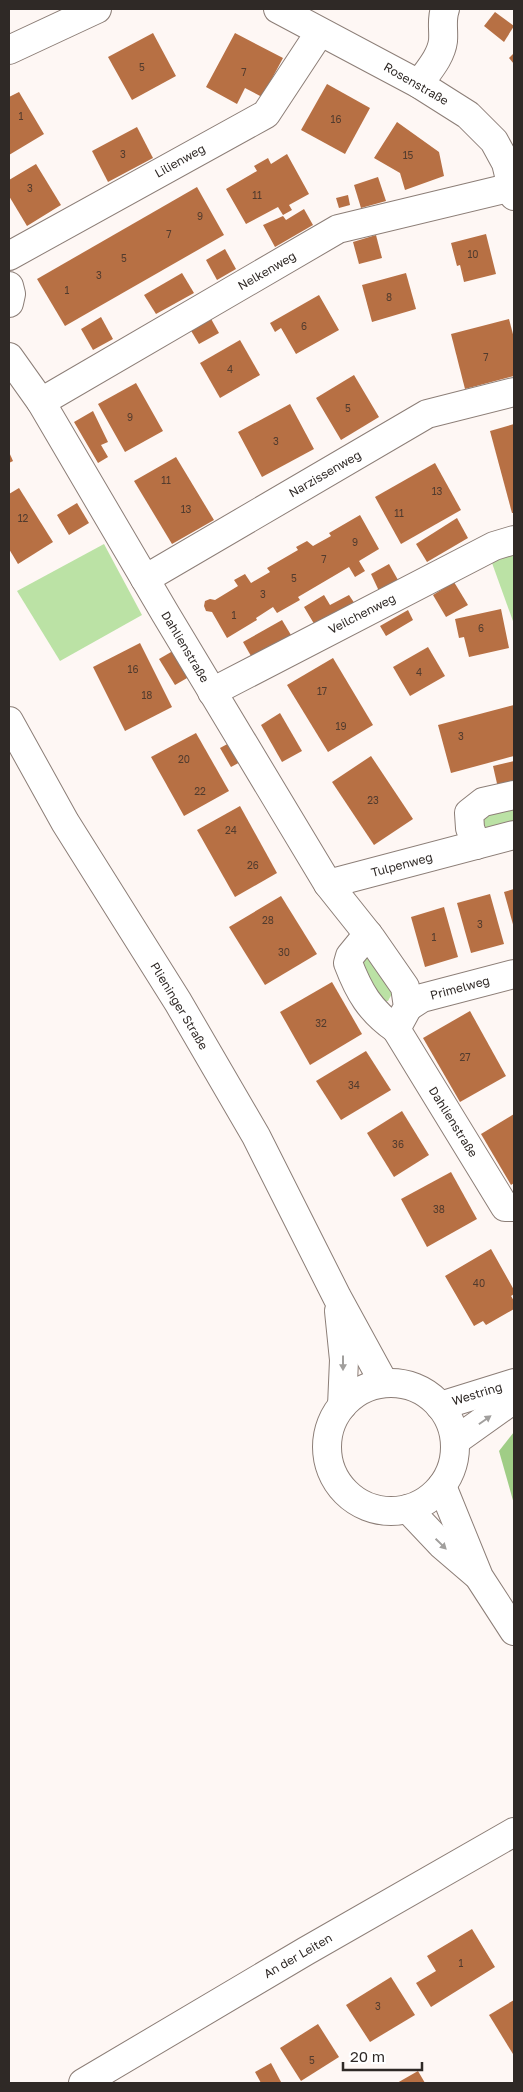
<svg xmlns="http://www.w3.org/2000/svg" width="523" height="2092" font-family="'Golos Text',sans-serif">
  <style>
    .green { fill: #bbe2a5 }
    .forest { fill: #a0cd86 }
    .building { fill: #b77044 }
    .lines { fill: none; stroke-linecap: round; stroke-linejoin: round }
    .minor-casing { stroke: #8c7e77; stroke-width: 30 }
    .minor { stroke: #fff; stroke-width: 28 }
    .oneway { fill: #a19f9d }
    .labels { text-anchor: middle; stroke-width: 4; stroke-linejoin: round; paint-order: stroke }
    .number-label { font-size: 10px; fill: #513b2e }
    .street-label { font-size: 12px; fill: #2f2926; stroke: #fff }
  </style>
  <rect width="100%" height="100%" fill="#fef7f4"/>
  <g class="green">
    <path d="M104 544 142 615 60 661 17 591Z"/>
    <path d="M514 552V624L492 563Z"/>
    <path d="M514 805V832L484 839 477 815Z"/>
    <path d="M372 957 394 990 388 1001H381L357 959Z"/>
  </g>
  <path class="forest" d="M514 1432V1504L499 1451Z"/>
  <g class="building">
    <path d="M495 12 514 26 504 42 484 26Z"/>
    <path d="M153 33 176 76 132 100 108 57Z"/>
    <path d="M235 33 283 58 262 97 245 88 237 104 206 87Z"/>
    <path d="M514 53V64L509 58Z"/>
    <path d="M327 84 370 108 345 154 301 130Z"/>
    <path d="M19 92 44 134 9 155V97Z"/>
    <path d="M397 122 439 152 444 176 405 190 400 173 374 158Z"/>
    <path d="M137 127 153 158 108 182 92 151Z"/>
    <path d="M287 154 309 194 289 205 292 210 283 215 278 207 246 224 226 189 257 171 254 166 268 158 271 164Z"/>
    <path d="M36 164 61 205 27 226 9 196V180Z"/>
    <path d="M378 177 386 201 361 208 354 185Z"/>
    <path d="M197 187 224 235 65 326 37 279Z"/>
    <path d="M348 195 350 205 339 208 336 198Z"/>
    <path d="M304 209 313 225 275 247 263 225 283 216 286 220Z"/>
    <path d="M486 234 496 274 464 282 460 265 457 266 451 243Z"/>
    <path d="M376 235 382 258 359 264 353 242Z"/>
    <path d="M225 249 236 269 217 280 206 260Z"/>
    <path d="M182 273 194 293 156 314 144 295Z"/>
    <path d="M406 273 416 309 372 322 362 285Z"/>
    <path d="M319 295 339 330 296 354 281 328 275 332 270 323Z"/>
    <path d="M101 317 113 339 93 350 81 329Z"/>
    <path d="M210 317 219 333 199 344 190 329Z"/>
    <path d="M509 319 514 338V376L465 389 451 334Z"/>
    <path d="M240 340 260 375 220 398 200 363Z"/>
    <path d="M354 375 379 417 341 440 316 398Z"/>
    <path d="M136 383 163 431 125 452 98 404Z"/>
    <path d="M290 404 314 449 262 477 238 432Z"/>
    <path d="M93 411 108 442 101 445 108 457 98 463 74 422Z"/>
    <path d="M514 424V513H512L490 431Z"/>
    <path d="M9 452 13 461 9 463Z"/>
    <path d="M176 457 214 520 172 544 134 481Z"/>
    <path d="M435 463 461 510 401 544 375 497Z"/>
    <path d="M19 488 53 542 18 564 9 549V494Z"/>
    <path d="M77 503 89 523 69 535 57 515Z"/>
    <path d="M360 515 379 549 359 561 365 571 355 577 349 567 298 597 300 600 277 613 273 607 256 618 257 620 227 638 212 612 206 611 204 606 205 601 210 599 215 600 238 586 234 580 245 574 251 583 270 572 267 568 298 550 296 547 307 541 313 546 331 536 329 533Z"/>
    <path d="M457 518 468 538 427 562 416 544Z"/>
    <path d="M389 564 398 580 379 591 371 574Z"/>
    <path d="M454 582 468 605 446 617 433 595Z"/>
    <path d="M324 595 330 605 349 595 355 604 316 627 304 607Z"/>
    <path d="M501 609 509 648 469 657 464 637 459 638 455 619Z"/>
    <path d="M408 610 413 620 386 636 380 626Z"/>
    <path d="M282 620 294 640 255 663 243 642Z"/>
    <path d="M140 643 172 707 125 731 93 667Z"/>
    <path d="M428 647 445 676 410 696 393 667Z"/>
    <path d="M178 648 194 674 175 685 159 659Z"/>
    <path d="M333 658 373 725 328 752 287 685Z"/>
    <path d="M514 705V756L451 773 438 725Z"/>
    <path d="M280 713 302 751 282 762 261 725Z"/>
    <path d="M196 733 229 791 184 816 151 757Z"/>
    <path d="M233 741 244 760 231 767 220 748Z"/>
    <path d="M371 756 413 819 374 845 332 782Z"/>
    <path d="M514 761V784L498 788 493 766Z"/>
    <path d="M240 806 277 873 235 897 197 830Z"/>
    <path d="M514 889V928L504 892Z"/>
    <path d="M490 894 504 944 471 953 457 903Z"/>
    <path d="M281 896 317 954 265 985 229 927Z"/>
    <path d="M444 907 458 957 425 967 411 917Z"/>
    <path d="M332 982 362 1034 310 1065 280 1012Z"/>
    <path d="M470 1011 506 1076 460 1102 423 1038Z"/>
    <path d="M366 1051 391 1090 341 1120 316 1081Z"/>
    <path d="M402 1111 429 1155 394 1177 367 1133Z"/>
    <path d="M514 1114V1183L511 1185 481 1134Z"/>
    <path d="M451 1172 477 1219 427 1247 401 1199Z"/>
    <path d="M491 1249 514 1290V1294L511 1296 514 1301V1309L486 1325 483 1321 474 1326 445 1276Z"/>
    <path d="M472 1929 495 1967 431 2007 416 1983 436 1971 427 1956Z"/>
    <path d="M391 1977 415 2015 370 2042 346 2005Z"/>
    <path d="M514 2000V2053L513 2054 489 2015Z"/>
    <path d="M318 2024 339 2057 301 2081 280 2048Z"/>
    <path d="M271 2063 281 2082 261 2083 255 2072Z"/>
    <path d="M418 2071 425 2083H397Z"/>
  </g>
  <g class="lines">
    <defs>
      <g id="minor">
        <path d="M278 9 419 84 468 115 494 141 506 163 514 196"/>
        <path d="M9 50 97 9"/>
        <path d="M419 84C428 71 441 57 443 41 444 30 441 20 445 9"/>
        <path d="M9 256 266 114 320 32"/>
        <path d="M9 286 11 294 9 303"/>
        <path d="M9 357 41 402 165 613 328 884 371 938 405 987 408 1007 396 1029 505 1207H514"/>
        <path d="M41 402 338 229 512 187"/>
        <path d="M145 579 427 414 514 392"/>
        <path d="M212 692 494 546 514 540"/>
        <path d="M9 721 65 822 178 1002 256 1136 337 1297 384 1383"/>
        <path d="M476 845 470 828 469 813 483 802 514 795"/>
        <path d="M328 884 514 835"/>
        <path d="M368 934 350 956 348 963C359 992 370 1011 396 1029"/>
        <path d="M408 1007 422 998 514 974"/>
        <path d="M339 1311 344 1360 342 1406"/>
        <circle cx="391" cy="1447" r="64"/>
        <path d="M440 1406 514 1383"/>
        <path d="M455 1441 514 1399"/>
        <path d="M442 1486 479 1577 514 1631"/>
        <path d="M408 1509 441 1544 476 1574"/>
        <path d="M83 2083 306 1951 514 1832"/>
      </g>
    </defs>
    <use href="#minor" class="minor-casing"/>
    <use href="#minor" class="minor"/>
  </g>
  <defs><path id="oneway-solid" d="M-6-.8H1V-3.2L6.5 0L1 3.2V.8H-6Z" transform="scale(1.25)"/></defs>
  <g class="oneway">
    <use href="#oneway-solid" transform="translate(343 1363) rotate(90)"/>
    <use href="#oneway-solid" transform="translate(485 1420) rotate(-35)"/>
    <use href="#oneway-solid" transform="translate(441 1544) rotate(44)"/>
  </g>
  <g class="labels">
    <g class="number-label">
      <text x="142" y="71">5</text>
      <text x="244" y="76">7</text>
      <text x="21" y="120">1</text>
      <text x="336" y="123">16</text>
      <text x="123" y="158">3</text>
      <text x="408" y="159">15</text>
      <text x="30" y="192">3</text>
      <text x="257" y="199">11</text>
      <text x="200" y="220">9</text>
      <text x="169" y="238">7</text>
      <text x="473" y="258">10</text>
      <text x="124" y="262">5</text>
      <text x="99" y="279">3</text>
      <text x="67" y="294">1</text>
      <text x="389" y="301">8</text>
      <text x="304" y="330">6</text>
      <text x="486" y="361">7</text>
      <text x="230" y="373">4</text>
      <text x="348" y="412">5</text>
      <text x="130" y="421">9</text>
      <text x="276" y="445">3</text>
      <text x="166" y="484">11</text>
      <text x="437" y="495">13</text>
      <text x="186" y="513">13</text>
      <text x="399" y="517">11</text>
      <text x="23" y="522">12</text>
      <text x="355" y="546">9</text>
      <text x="324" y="563">7</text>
      <text x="294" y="582">5</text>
      <text x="263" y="598">3</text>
      <text x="234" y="619">1</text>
      <text x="481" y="632">6</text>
      <text x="133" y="673">16</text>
      <text x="419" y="676">4</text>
      <text x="322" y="695">17</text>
      <text x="147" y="699">18</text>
      <text x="341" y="730">19</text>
      <text x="461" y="740">3</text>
      <text x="184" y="763">20</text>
      <text x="200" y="795">22</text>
      <text x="373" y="804">23</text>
      <text x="231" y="834">24</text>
      <text x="253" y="869">26</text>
      <text x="268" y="924">28</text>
      <text x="480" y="928">3</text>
      <text x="434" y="941">1</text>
      <text x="284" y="956">30</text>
      <text x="321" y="1027">32</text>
      <text x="465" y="1061">27</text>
      <text x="354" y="1089">34</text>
      <text x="398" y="1148">36</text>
      <text x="439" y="1213">38</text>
      <text x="479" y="1287">40</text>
      <text x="461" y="1967">1</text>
      <text x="378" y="2010">3</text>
      <text x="312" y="2064">5</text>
    </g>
    <g class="street-label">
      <text transform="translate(416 84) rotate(30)" y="4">Rosenstraße</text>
      <text transform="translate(180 161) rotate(-29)" y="4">Lilienweg</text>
      <text transform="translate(267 271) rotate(-30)" y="4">Nelkenweg</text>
      <text transform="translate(325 474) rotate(-30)" y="4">Narzissenweg</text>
      <text transform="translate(362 614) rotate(-27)" y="4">Veilchenweg</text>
      <text transform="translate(185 647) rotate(59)" y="4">Dahlienstraße</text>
      <text transform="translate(402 865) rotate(-15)" y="4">Tulpenweg</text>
      <text transform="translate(460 988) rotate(-15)" y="4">Primelweg</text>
      <text transform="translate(179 1006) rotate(59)" y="4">Plieninger Straße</text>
      <text transform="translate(453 1122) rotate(58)" y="4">Dahlienstraße</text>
      <text transform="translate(477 1394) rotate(-17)" y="4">Westring</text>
      <text transform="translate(298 1956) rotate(-30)" y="4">An der Leiten</text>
    </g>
  </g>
  <rect width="523" height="2092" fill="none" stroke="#2f2926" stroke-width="20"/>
  <path d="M343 2062v8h79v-8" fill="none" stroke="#2f2926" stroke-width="2.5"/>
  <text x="350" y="2062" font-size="15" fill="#2f2926" stroke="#ffffff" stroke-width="4" paint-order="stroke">20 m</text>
</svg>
